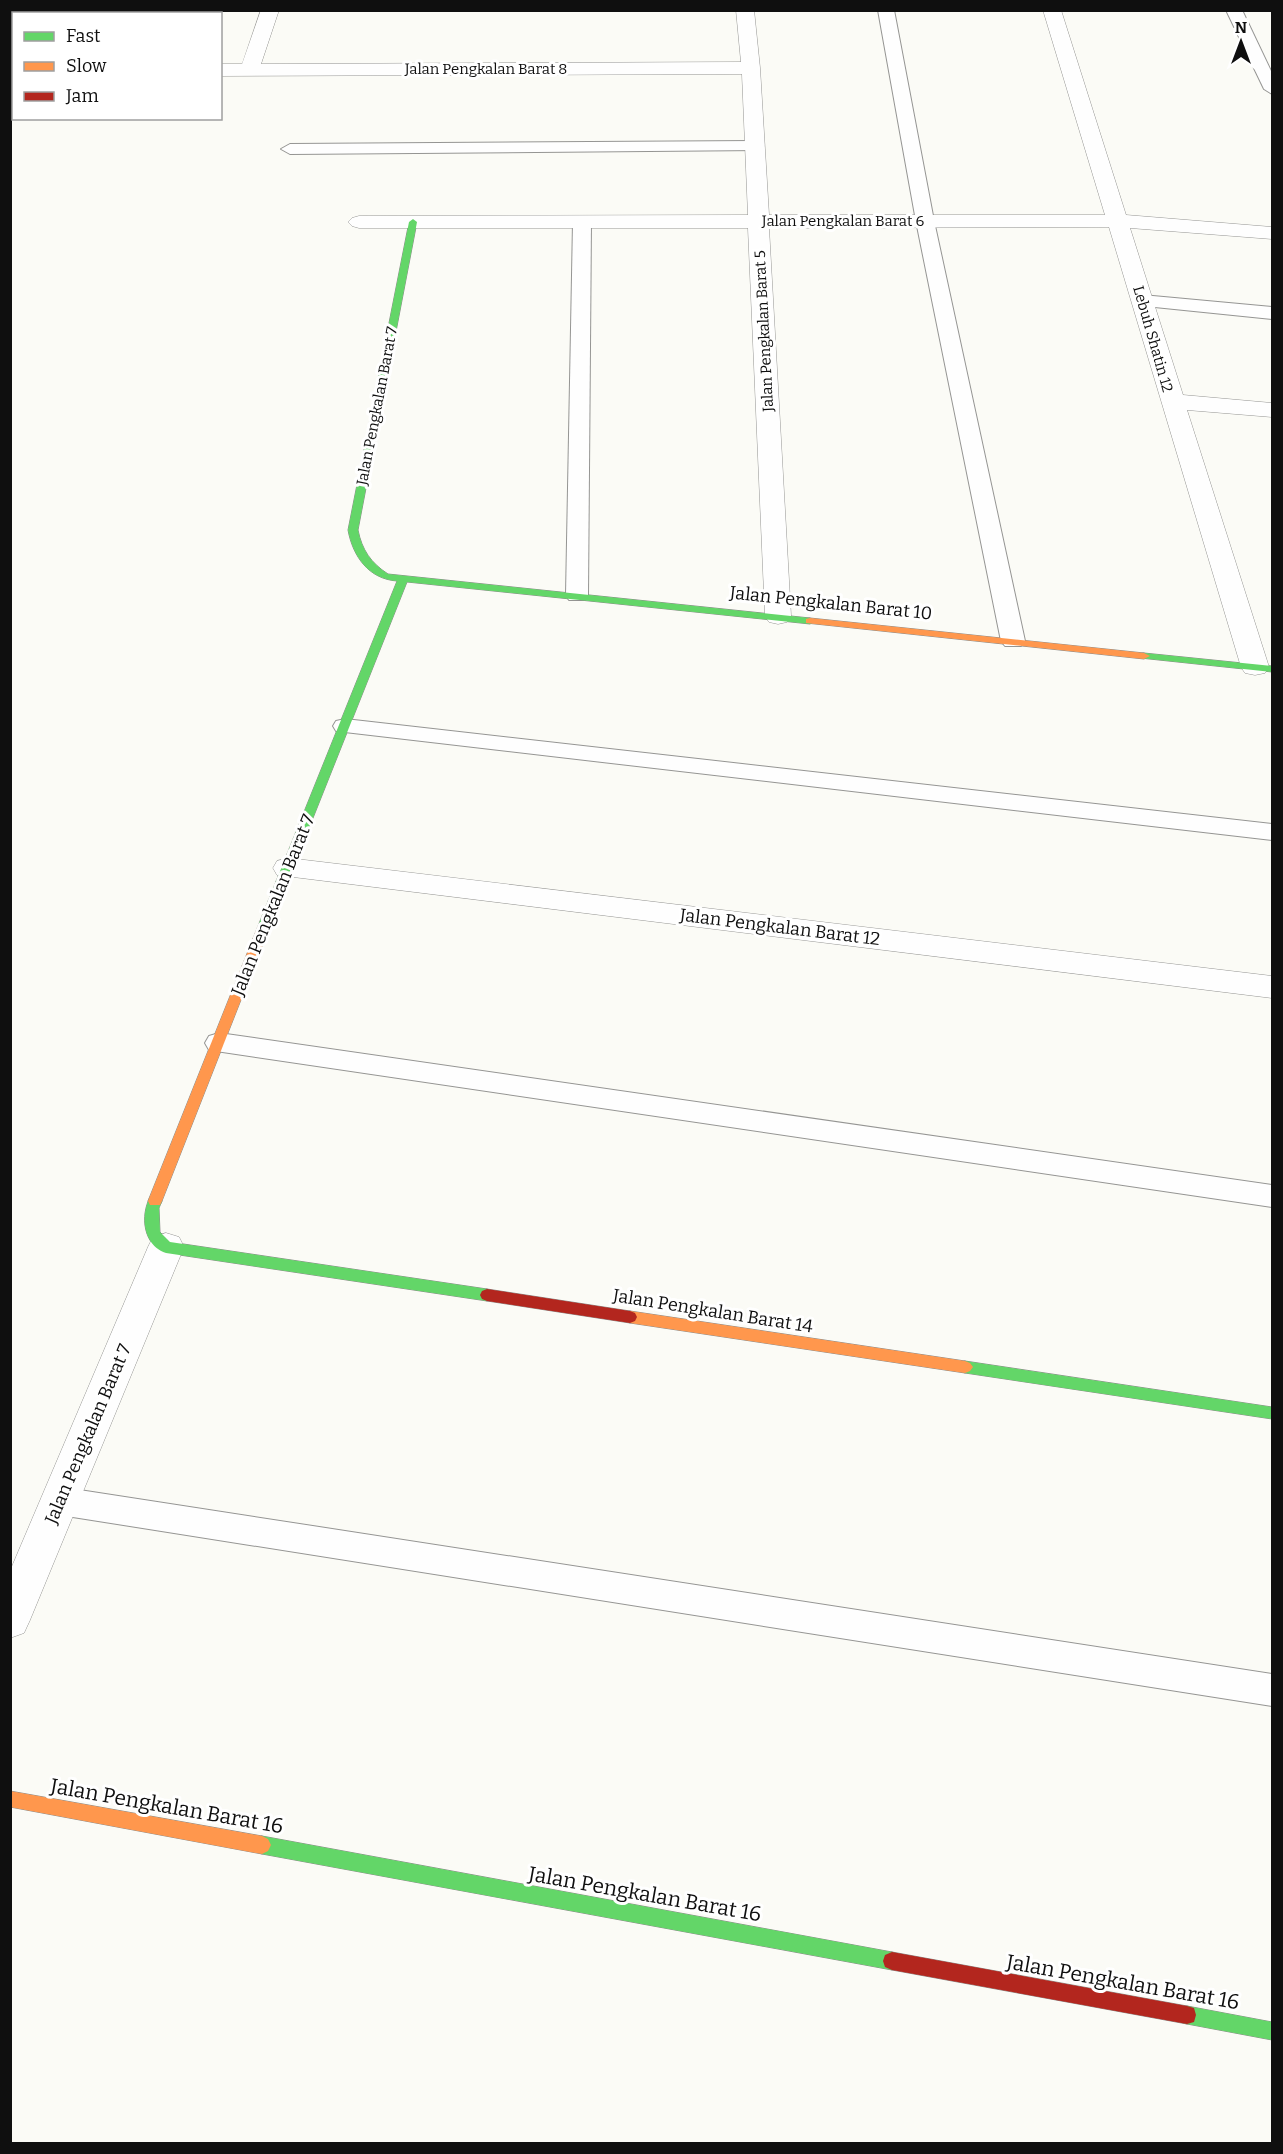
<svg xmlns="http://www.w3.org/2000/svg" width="1283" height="2154" font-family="Bitter,serif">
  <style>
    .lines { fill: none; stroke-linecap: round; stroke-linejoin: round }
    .lane-casing { stroke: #959593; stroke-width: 2 }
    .street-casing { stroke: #959593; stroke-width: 1 }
    .fast-casing { stroke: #8c8c8a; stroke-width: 1 }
    .slow-casing { stroke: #8c8c8a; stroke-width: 1 }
    .jam-casing { stroke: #8c8c8a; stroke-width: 1 }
    .lane { fill: #fefefe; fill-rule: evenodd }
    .street { fill: #fefefe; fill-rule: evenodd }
    .fast { fill: #63d668; fill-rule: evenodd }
    .slow { fill: #ff974d; fill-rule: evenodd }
    .jam { fill: #b3261e; fill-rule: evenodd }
    .labels { text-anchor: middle; stroke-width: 6; stroke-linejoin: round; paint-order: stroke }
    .far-street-label { font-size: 15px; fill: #0f0f0f; stroke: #fff }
    .street-label { font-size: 18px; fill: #0f0f0f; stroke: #fff }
    .near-street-label { font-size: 21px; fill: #0f0f0f; stroke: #fff }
  </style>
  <rect width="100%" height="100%" fill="#fbfbf6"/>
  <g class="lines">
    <defs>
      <g id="lane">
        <path d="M878 10H894L934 221 1025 641 1021 646H1005L1001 641 916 221Z"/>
        <path d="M1226 10H1242L1272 73V94L1264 89Z"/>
        <path d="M755 141 764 146 761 150 290 154 281 149 290 144Z"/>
        <path d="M582 217 591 222 588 595 585 600H569L566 595 573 222Z"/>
        <path d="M1142 295 1272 307V319L1135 305 1132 301 1135 297Z"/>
        <path d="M345 719 1272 824V840L336 731 333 726 336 721Z"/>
        <path d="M219 1033 1272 1185V1207L209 1050 205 1043 209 1036Z"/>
        <path d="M60 1487 1272 1674V1706L60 1515 48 1511 43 1501 48 1491Z"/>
      </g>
      <g id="street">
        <path d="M261 10H279L261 64 741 62 736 10H754L760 68 769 215H1105L1043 10H1061L1126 215 1272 227V239L1130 228 1183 395 1272 403V417L1187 410 1269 667 1265 673 1255 675 1245 673 1241 667 1109 227 769 228 791 616 787 622 778 624 769 622 765 616 748 228H359L352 226 348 222 352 218 359 216 748 215 742 74 220 76V64H242Z"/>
        <path d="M288 858 1272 976V998L277 875 273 868 277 861Z"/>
        <path d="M166 1233 179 1237 184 1247 30 1620 24 1633 10 1638V1571L148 1247 153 1237Z"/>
      </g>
      <g id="fast">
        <path d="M413 219 417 222 358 530C362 550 371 563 388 574L810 618 815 621 810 624 407 582 270 926 264 930 258 926 397 581C369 579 353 557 348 530L409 222Z"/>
        <path d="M1144 653 1272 666V672L1140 658V654Z"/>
        <path d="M155 1196 160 1197 162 1201 159 1208 160 1232 170 1242 487 1289 492 1291 494 1295 492 1299 487 1301 166 1253C143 1245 140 1216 150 1197Z"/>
        <path d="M965 1361 1272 1407V1419L965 1373 960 1371 957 1367 960 1363Z"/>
        <path d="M262 1836 892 1952 899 1955 901 1961 899 1967 892 1970 262 1854 256 1851 253 1845 256 1839Z"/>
        <path d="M1187 2006 1272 2022V2040L1187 2024 1180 2022 1178 2015 1180 2008Z"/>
      </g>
      <g id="slow">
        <path d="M810 618 1144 653 1150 656 1144 659 806 623V619Z"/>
        <path d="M264 922 270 926 162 1201 160 1205H150L148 1201 258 926Z"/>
        <path d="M630 1311 965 1361 970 1363 973 1367 970 1371 965 1373 630 1323 625 1321 623 1317 625 1313Z"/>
        <path d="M10 1791 262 1836 268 1839 271 1845 268 1851 262 1854 10 1807Z"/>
      </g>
      <g id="jam">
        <path d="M487 1289 630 1311 635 1313 637 1317 635 1321 630 1323 487 1301 482 1299 480 1295 482 1291Z"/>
        <path d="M892 1952 1187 2006 1194 2008 1196 2015 1194 2022 1187 2024 892 1970 885 1967 883 1961 885 1955Z"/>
      </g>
    </defs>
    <use href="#lane" class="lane-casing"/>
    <use href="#street" class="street-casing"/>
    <use href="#fast" class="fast-casing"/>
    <use href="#slow" class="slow-casing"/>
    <use href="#jam" class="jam-casing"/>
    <use href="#lane" class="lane"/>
    <use href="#street" class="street"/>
    <use href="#fast" class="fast"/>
    <use href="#slow" class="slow"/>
    <use href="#jam" class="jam"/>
  </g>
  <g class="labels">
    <g class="far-street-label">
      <text x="486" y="74">Jalan Pengkalan Barat 8</text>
      <text x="843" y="226">Jalan Pengkalan Barat 6</text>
      <text transform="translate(764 331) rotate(-93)" y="5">Jalan Pengkalan Barat 5</text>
      <text transform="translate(1153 339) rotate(74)" y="5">Lebuh Shatin 12</text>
      <text transform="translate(377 406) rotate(-79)" y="5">Jalan Pengkalan Barat 7</text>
    </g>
    <g class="street-label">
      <text transform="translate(831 603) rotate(6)" y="6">Jalan Pengkalan Barat 10</text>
      <text transform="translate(273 905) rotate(-68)" y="6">Jalan Pengkalan Barat 7</text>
      <text transform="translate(780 927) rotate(7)" y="6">Jalan Pengkalan Barat 12</text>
      <text transform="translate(713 1311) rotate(9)" y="6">Jalan Pengkalan Barat 14</text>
      <text transform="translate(88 1434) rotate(-67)" y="6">Jalan Pengkalan Barat 7</text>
    </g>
    <g class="near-street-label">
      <text transform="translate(167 1806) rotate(10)" y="7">Jalan Pengkalan Barat 16</text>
      <text transform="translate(645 1894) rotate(10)" y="7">Jalan Pengkalan Barat 16</text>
      <text transform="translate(1123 1982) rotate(10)" y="7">Jalan Pengkalan Barat 16</text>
    </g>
  </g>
  <rect width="1283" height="2154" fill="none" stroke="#0f0f0f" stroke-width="24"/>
  <rect x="12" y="12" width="210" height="108" fill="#ffffff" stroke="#9f9f9f" stroke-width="1.5"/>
  <rect x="24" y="32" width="30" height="9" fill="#63d668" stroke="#9f9f9f" stroke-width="1.5"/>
  <text x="66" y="42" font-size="18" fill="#0f0f0f">Fast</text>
  <rect x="24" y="62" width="30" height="9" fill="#ff974d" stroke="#9f9f9f" stroke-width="1.5"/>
  <text x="66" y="72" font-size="18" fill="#0f0f0f">Slow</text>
  <rect x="24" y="92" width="30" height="9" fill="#b3261e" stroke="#9f9f9f" stroke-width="1.5"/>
  <text x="66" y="102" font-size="18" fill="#0f0f0f">Jam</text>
  <g transform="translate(1241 42)" stroke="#ffffff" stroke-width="4.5" paint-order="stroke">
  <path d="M0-4.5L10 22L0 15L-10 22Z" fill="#0f0f0f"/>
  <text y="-9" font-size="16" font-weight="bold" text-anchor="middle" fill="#0f0f0f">N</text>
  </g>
</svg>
